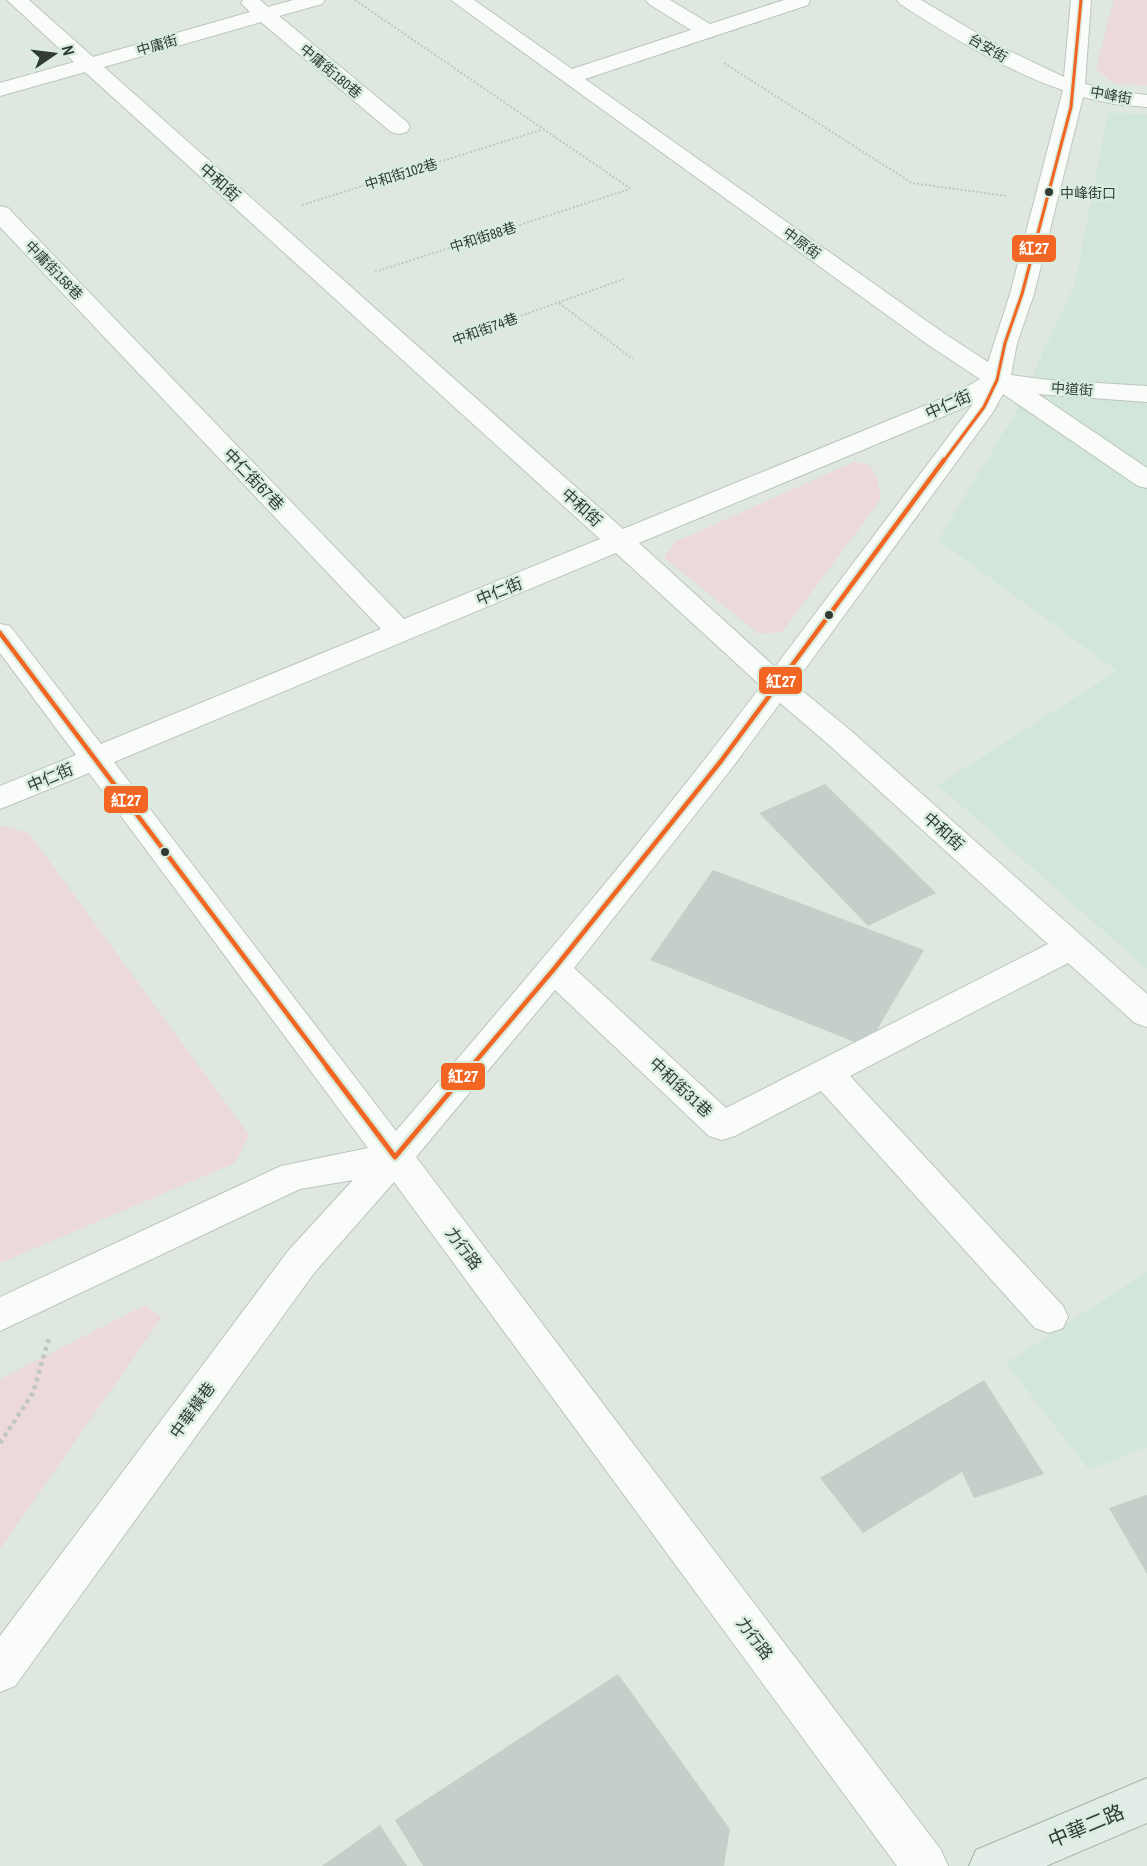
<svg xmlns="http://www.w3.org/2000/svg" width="1147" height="1866" font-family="'Archivo Narrow','Noto Sans TC',sans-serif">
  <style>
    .built { fill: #d2e6d9 }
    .green { fill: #ecd9d9 }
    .building { fill: #c5cfc9 }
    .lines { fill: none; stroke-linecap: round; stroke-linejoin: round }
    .minor-casing { stroke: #bdc5c0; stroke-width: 2 }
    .major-casing { stroke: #9fb5a8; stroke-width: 2 }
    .path-far1 { stroke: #c2c6c3; stroke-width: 2; stroke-dasharray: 2 2; stroke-linecap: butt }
    .path { stroke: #c2c6c3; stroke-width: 4.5; stroke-dasharray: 4 4; stroke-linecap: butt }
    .minor { fill: #fafcfa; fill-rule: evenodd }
    .major { fill: #e2ede7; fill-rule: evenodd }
    .bus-1-far2-casing { stroke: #d9eddf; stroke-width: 6 }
    .bus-1-far1-casing { stroke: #d9eddf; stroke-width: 9 }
    .bus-1-casing { stroke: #d9eddf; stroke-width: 10 }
    .bus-1-far2 { stroke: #f26522; stroke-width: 3 }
    .bus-1-far1 { stroke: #f26522; stroke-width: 4.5 }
    .bus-1 { stroke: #f26522; stroke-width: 5 }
    .bus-dot { fill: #323a35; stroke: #d9eddf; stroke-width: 2 }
    .labels { text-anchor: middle; stroke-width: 5; stroke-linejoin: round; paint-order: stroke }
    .far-street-label { font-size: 14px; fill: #323a35; stroke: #d9eddf }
    .bus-label { font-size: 14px; fill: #323a35; stroke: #d9eddf; text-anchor: start }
    .street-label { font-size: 16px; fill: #323a35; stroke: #d9eddf }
    .near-street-label { font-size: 20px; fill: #323a35; stroke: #d9eddf }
    .line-badge { stroke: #d9eddf; stroke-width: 2 }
    .badge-label { font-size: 16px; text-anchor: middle; font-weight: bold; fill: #fff }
  </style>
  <rect width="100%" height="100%" fill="#dee8e1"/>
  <g class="built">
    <path d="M1108 113 1147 114V969L938 785 1117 671 938 540 1013 417 1075 284Z"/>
    <path d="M1147 1272V1447L1089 1470 1006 1363Z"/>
  </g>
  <g class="green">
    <path d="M1114 0H1147V85L1116 84 1096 69Z"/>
    <path d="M854 462 870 465 877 477 881 499 782 632 759 634 664 558 675 542Z"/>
    <path d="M0 825 29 833 249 1135 235 1163 0 1263Z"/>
    <path d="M145 1305 162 1317 0 1549V1379Z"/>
  </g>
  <g class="building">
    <path d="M825 784 936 893 868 926 759 813Z"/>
    <path d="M713 870 924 950 867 1047 650 960Z"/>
    <path d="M984 1380 1044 1474 974 1498 962 1472 863 1533 820 1478Z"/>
    <path d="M1147 1495V1574L1109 1508Z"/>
    <path d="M618 1674 730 1829 724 1866H423L395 1820Z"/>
    <path d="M380 1825 407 1866H322Z"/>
  </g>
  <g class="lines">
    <defs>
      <path id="minor" d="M7 0H29L93 57 250 12 241 3 243 0H260L268 7 293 0H325L322 4 279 16 407 122 410 127 407 132 399 134 391 132 261 22 104 67 623 529 958 392 980 379 927 344 451 0H474L572 69 691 30 649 4 646 0H670L710 24 784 0H810L808 5 585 79 945 334 988 362 1010 294 1063 90C1004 70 952 37 900 4L897 0H921L999 46 1064 77 1071 0H1091L1085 84 1114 91 1147 95V107L1114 104 1083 97 1034 294 1017 343 1011 375 1049 380 1147 386V402L1038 394 1147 468V488L1138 486 1003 394 993 412 794 684 850 730 1147 994V1027L1135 1023 1068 963 850 1076 1063 1306 1068 1317 1063 1328 1049 1333 1035 1328 821 1091 735 1136 722 1140 709 1136 555 990 416 1157 941 1850 948 1866H897L394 1182 314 1273 15 1686 0 1692V1636L288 1251 353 1180 300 1189 0 1331V1297L281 1166 368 1148 89 773 0 809V786L76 755 0 653V624L10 626 101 744 381 629 0 227V206L8 208 404 619 600 539 85 72 0 96V83L74 62ZM973 404 775 667 639 543ZM616 553 761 686C646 839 521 985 396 1131L114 762ZM780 703 828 744 1048 944 726 1108 574 968 732 768Z"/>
      <path id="major" d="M1147 1778V1823L1046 1866H969L976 1850Z"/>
    </defs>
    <use href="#minor" class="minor-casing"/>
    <use href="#major" class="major-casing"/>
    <g class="path-far1">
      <path d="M355 0 631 189"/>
      <path d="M724 63 912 183 1007 196"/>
      <path d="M302 205 541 130"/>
      <path d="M375 272 630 189"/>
      <path d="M559 303 633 359"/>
      <path d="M453 340 624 279"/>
    </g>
    <path class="path" d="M0 1443 33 1393 49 1338"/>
    <use href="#minor" class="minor"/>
    <use href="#major" class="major"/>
    <defs>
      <path id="bus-1-far2" d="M943 462 984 407 997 380 1005 343 1022 294 1071 107 1081 0"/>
      <g id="bus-1-far1">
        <path d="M0 633 328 1068"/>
        <path d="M470 1068 554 969 721 761 944 460"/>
      </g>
      <path id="bus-1" d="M327 1067 395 1157 471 1067"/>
    </defs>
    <use href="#bus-1-far2" class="bus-1-far2-casing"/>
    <use href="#bus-1-far1" class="bus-1-far1-casing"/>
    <use href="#bus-1" class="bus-1-casing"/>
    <use href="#bus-1-far2" class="bus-1-far2"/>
    <use href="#bus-1-far1" class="bus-1-far1"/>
    <use href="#bus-1" class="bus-1"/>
  </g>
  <g class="bus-dot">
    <circle cx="1049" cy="192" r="5"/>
    <circle cx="829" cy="615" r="5"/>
    <circle cx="165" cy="852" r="5"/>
  </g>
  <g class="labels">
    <g class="far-street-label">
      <text transform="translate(157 45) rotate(-16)" y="5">中庸街</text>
      <text transform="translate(988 48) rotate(30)" y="5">台安街</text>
      <text transform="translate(331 71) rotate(40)" y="5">中庸街180巷</text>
      <text transform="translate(1111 95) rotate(10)" y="5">中峰街</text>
      <text transform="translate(401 174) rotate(-17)" y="5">中和街102巷</text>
      <text transform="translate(483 237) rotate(-18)" y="5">中和街88巷</text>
      <text transform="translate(802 243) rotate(36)" y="5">中原街</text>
      <text transform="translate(54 270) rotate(46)" y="5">中庸街158巷</text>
      <text transform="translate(485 329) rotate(-20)" y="5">中和街74巷</text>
      <text transform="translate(1072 389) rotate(4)" y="5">中道街</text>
    </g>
    <g class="bus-label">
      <text x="1060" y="198">中峰街口</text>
    </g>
    <g class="street-label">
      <text transform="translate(220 182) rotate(42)" y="6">中和街</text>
      <text transform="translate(948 404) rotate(-24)" y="6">中仁街</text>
      <text transform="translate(254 479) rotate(46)" y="6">中仁街67巷</text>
      <text transform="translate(582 507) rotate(42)" y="6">中和街</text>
      <text transform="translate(499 591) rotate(-22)" y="6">中仁街</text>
      <text transform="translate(50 777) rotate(-23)" y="6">中仁街</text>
      <text transform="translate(944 831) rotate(42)" y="6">中和街</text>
      <text transform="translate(681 1087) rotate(43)" y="6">中和街31巷</text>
      <text transform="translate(464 1248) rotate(53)" y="6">力行路</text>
      <text transform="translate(192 1410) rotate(-54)" y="6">中華橫巷</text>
      <text transform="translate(755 1638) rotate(53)" y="6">力行路</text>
    </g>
    <g class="near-street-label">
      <text transform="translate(1086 1826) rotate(-23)" y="7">中華二路</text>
    </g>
  </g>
  <g class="line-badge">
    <rect x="1011" y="234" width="46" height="29" rx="6" fill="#f26522"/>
    <rect x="758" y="666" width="45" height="29" rx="6" fill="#f26522"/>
    <rect x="103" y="785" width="46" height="29" rx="6" fill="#f26522"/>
    <rect x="440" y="1062" width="46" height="29" rx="6" fill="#f26522"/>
  </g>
  <g class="badge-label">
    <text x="1034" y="254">紅27</text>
    <text x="781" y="687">紅27</text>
    <text x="126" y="806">紅27</text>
    <text x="463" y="1082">紅27</text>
  </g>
  <g transform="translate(54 54) rotate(76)" stroke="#d9eddf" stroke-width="4.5" paint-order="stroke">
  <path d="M0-4.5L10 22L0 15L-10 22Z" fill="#323a35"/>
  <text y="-9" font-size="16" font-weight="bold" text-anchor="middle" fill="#323a35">N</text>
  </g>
</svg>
